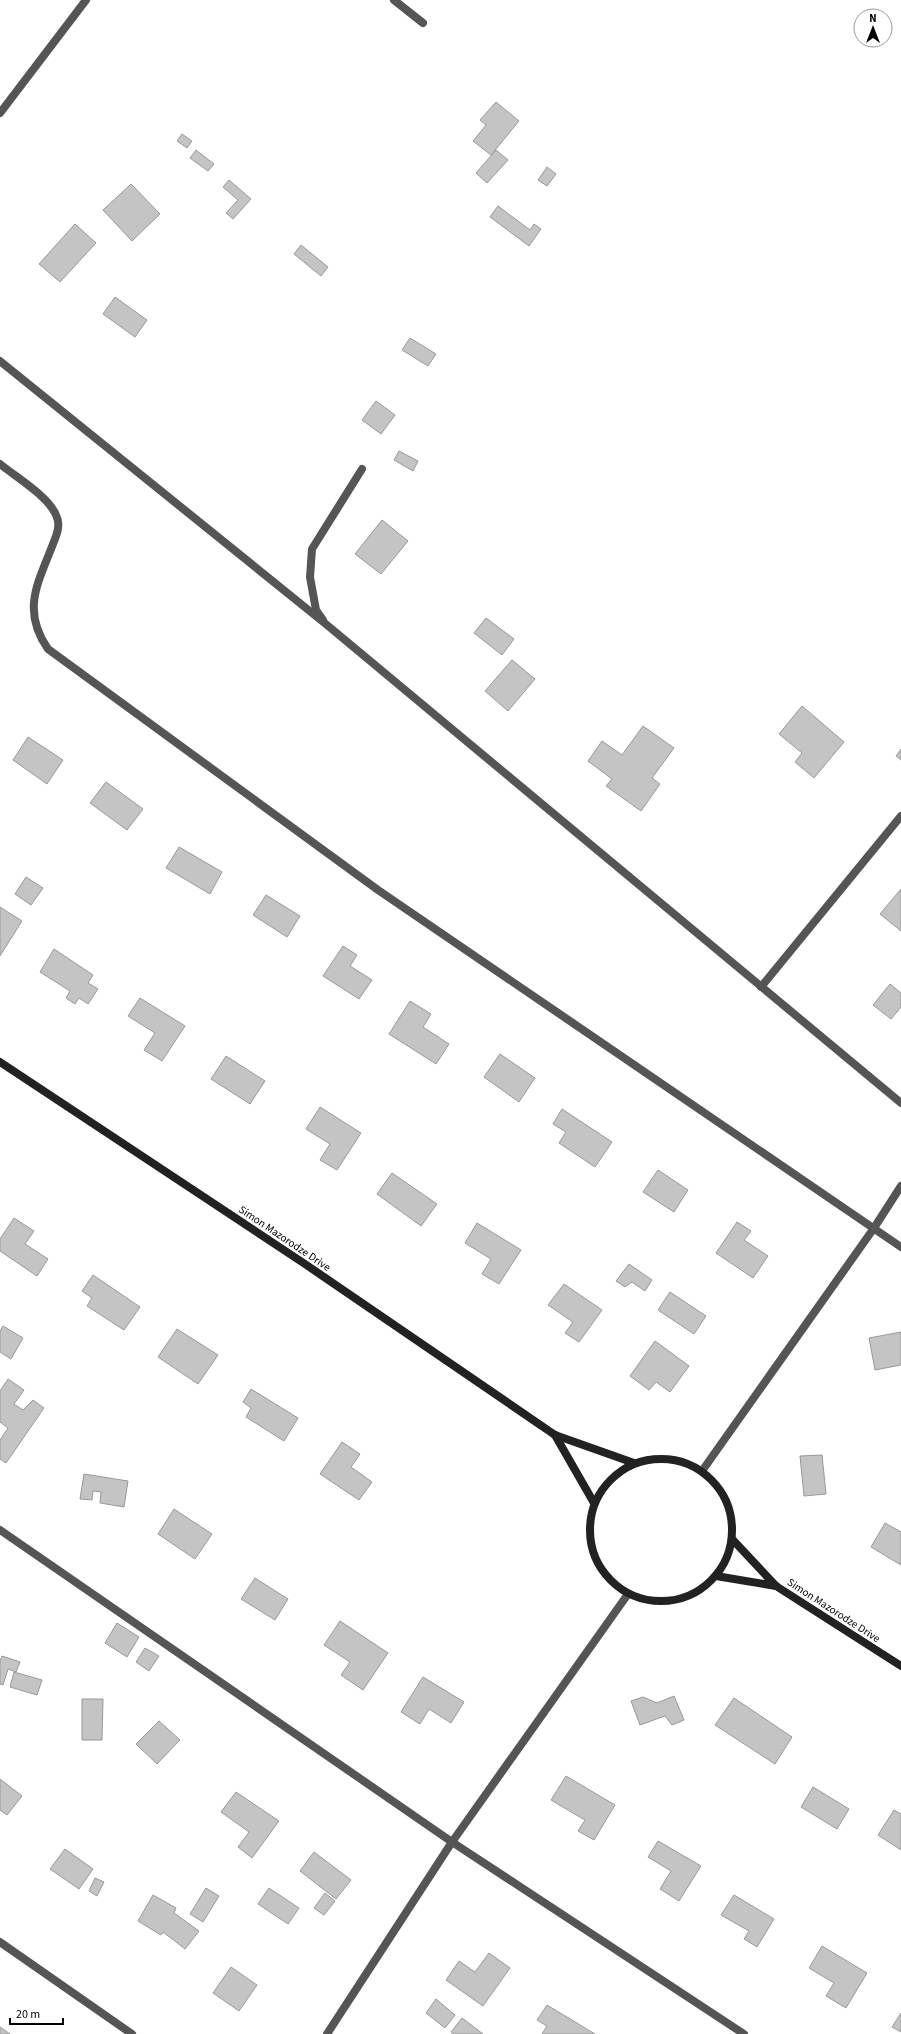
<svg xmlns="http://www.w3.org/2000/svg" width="901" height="2034" font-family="'Source Sans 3',sans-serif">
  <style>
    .building { fill: #c4c4c4; stroke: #999 }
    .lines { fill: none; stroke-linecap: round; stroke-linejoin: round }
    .lane { stroke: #555; stroke-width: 8 }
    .street { stroke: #555; stroke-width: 8 }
    .secondary { stroke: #222; stroke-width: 8 }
    .labels { text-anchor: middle; stroke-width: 4; stroke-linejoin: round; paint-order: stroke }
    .street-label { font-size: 11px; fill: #000; stroke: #fff }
  </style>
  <rect width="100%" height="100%" fill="#fff"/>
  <g class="building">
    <path d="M496 102 519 121 491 155 473 141 486 125 480 120Z"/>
    <path d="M182 134 192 141 187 148 177 141Z"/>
    <path d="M196 150 214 164 208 171 190 158Z"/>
    <path d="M496 150 508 160 487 183 476 173Z"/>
    <path d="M547 167 556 174 547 186 538 180Z"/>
    <path d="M229 180 251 199 233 219 226 213 238 200 223 187Z"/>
    <path d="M131 184 160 214 132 241 103 210Z"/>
    <path d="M498 206 530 230 534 224 541 229 529 246 490 217Z"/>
    <path d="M75 224 96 243 60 282 39 264Z"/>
    <path d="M301 245 328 267 321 276 294 254Z"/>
    <path d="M115 297 147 320 135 337 103 314Z"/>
    <path d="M410 338 436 354 428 366 402 350Z"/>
    <path d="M376 401 395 415 381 434 362 420Z"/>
    <path d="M399 451 418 461 413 471 394 460Z"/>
    <path d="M382 520 408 541 381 574 355 554Z"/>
    <path d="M486 618 514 639 502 655 474 633Z"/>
    <path d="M512 660 535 679 508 711 485 691Z"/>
    <path d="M802 706 844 742 814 778 795 762 802 753 779 734Z"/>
    <path d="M643 726 674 748 652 778 660 784 641 811 606 786 612 779 588 761 602 741 622 755Z"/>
    <path d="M28 737 63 760 47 784 13 760Z"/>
    <path d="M901 749V760L896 756Z"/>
    <path d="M106 782 143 809 127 830 90 803Z"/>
    <path d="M179 847 222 872 210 894 166 868Z"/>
    <path d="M26 877 43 888 31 905 15 894Z"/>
    <path d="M901 889V931L880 914Z"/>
    <path d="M266 895 300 916 287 937 253 915Z"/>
    <path d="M0 907 22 921 0 956Z"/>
    <path d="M343 946 357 955 350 966 372 980 359 999 323 976Z"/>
    <path d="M54 949 93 975 88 983 98 989 88 1004 79 998 75 1004 66 998 70 991 40 972Z"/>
    <path d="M890 984 901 993V1007L891 1019 873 1005Z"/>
    <path d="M140 998 185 1026 162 1061 144 1050 155 1033 128 1016Z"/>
    <path d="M410 1001 431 1014 423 1027 449 1044 436 1064 389 1034Z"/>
    <path d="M500 1054 535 1078 519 1102 484 1077Z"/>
    <path d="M226 1056 265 1081 250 1104 211 1079Z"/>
    <path d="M320 1107 361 1133 337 1170 320 1160 330 1144 306 1129Z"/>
    <path d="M562 1109 612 1142 595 1167 559 1143 566 1132 553 1124Z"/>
    <path d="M658 1170 688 1190 674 1212 643 1192Z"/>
    <path d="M392 1173 437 1204 421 1226 377 1194Z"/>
    <path d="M14 1218 34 1231 25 1244 48 1259 37 1276 0 1251V1239Z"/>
    <path d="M737 1222 751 1231 744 1240 768 1256 753 1278 716 1253Z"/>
    <path d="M477 1223 521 1250 499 1284 482 1274 491 1259 465 1243Z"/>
    <path d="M629 1264 652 1280 645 1291 632 1282 625 1287 616 1281Z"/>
    <path d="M93 1275 140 1307 124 1330 87 1306 92 1298 82 1291Z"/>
    <path d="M564 1284 602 1310 579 1342 565 1333 573 1322 548 1305Z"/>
    <path d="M670 1292 706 1316 694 1334 658 1310Z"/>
    <path d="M3 1326 23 1338 11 1359 0 1352V1331Z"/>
    <path d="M177 1329 218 1355 198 1384 158 1357Z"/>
    <path d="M901 1332V1365L875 1370 869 1338Z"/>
    <path d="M655 1341 689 1366 670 1392 656 1382 649 1390 630 1376Z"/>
    <path d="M8 1379 24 1390 14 1404 23 1410 33 1400 44 1408 6 1463 0 1459V1440L8 1428 0 1422V1391Z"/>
    <path d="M251 1389 298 1418 284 1441 246 1417 251 1408 243 1402Z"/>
    <path d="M342 1442 360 1454 351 1467 372 1482 359 1500 320 1474Z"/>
    <path d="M822 1455 826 1494 804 1496 800 1456Z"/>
    <path d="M84 1474 128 1481 124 1507 100 1503 101 1492 93 1491 92 1500 80 1499Z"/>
    <path d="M174 1509 212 1534 195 1559 158 1534Z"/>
    <path d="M885 1523 901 1532V1565L871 1547Z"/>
    <path d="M255 1578 288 1599 275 1620 241 1599Z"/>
    <path d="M340 1621 388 1653 363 1690 341 1675 350 1662 324 1645Z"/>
    <path d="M117 1623 139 1637 127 1657 105 1643Z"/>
    <path d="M145 1648 159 1656 149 1671 136 1662Z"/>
    <path d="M2 1656 20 1662 16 1672 8 1669 3 1685 0 1684V1661Z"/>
    <path d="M14 1672 42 1680 37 1695 10 1687Z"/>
    <path d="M423 1677 464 1702 451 1723 429 1709 420 1724 401 1712Z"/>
    <path d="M674 1696 684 1720 672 1725 665 1716 640 1725 631 1701 643 1697 657 1703Z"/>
    <path d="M734 1698 792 1737 775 1764 715 1725Z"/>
    <path d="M82 1699H103L102 1740H82Z"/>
    <path d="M159 1721 180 1740 157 1764 136 1744Z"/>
    <path d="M566 1776 615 1805 594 1840 578 1831 585 1820 551 1800Z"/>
    <path d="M0 1779 22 1796 7 1815 0 1810Z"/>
    <path d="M813 1787 849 1809 837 1829 801 1807Z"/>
    <path d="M236 1792 279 1821 252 1858 238 1847 249 1832 221 1812Z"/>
    <path d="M894 1810 901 1814V1850L878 1835Z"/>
    <path d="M658 1841 701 1866 679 1901 660 1889 671 1871 648 1857Z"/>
    <path d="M65 1849 93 1869 79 1889 50 1869Z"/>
    <path d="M314 1852 351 1880 336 1899 300 1871Z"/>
    <path d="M95 1878 104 1882 97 1896 89 1891Z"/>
    <path d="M206 1888 219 1896 203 1922 190 1914Z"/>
    <path d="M269 1888 299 1908 288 1924 258 1904Z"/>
    <path d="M325 1893 335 1901 324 1915 314 1908Z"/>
    <path d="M153 1895 176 1908 174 1913 199 1931 185 1949 163 1932 161 1935 138 1921Z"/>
    <path d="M734 1895 774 1919 757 1947 744 1939 749 1931 721 1915Z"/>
    <path d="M822 1946 867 1973 846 2008 826 1996 834 1983 809 1968Z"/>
    <path d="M489 1953 510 1968 483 2006 446 1980 459 1961 475 1972Z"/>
    <path d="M231 1967 257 1985 239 2011 213 1993Z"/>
    <path d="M436 1999 455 2015 445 2028 426 2013Z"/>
    <path d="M547 2005 595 2034H542L547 2026 537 2020Z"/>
    <path d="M901 2013V2032L892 2027Z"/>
    <path d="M462 2018 483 2034H453L451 2032Z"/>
    <path d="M0 2027 10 2034H0Z"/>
  </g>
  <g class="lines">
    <path class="lane" d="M323 620 316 610 310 577 312 549 362 469"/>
    <g class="street">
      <path d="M394 0 423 23"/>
      <path d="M0 113 86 0"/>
      <path d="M0 361 327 625 901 1103"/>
      <path d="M0 464C16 477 48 496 56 515 61 525 57 534 53 544 38 583 21 610 48 649L378 890 901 1247"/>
      <path d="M761 987 901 816"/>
      <path d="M702 1471 874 1228 901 1186"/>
      <path d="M0 1530 452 1842 744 2034"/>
      <path d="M0 1942 132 2034"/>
      <path d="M327 2034 452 1842 628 1594"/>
    </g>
    <g class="secondary">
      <path d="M0 1062 305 1264 555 1435 634 1463"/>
      <path d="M555 1435 594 1503"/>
      <circle cx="661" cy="1530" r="71"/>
      <path d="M732 1539 776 1586 901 1666"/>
      <path d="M716 1576 776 1586"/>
    </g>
  </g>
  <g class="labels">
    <g class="street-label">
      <text transform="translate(285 1238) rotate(34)" y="4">Simon Mazorodze Drive</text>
      <text transform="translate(834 1610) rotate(33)" y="4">Simon Mazorodze Drive</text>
    </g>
  </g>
  <g transform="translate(873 28)"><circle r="19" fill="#ffffff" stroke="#999999"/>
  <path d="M0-3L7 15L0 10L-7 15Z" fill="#000000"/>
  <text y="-6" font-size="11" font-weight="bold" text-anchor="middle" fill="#000000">N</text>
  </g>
  <path d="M10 2018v6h53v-6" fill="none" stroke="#000000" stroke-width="2"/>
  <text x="16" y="2018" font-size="12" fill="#000000" stroke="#ffffff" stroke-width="3" paint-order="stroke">20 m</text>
</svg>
